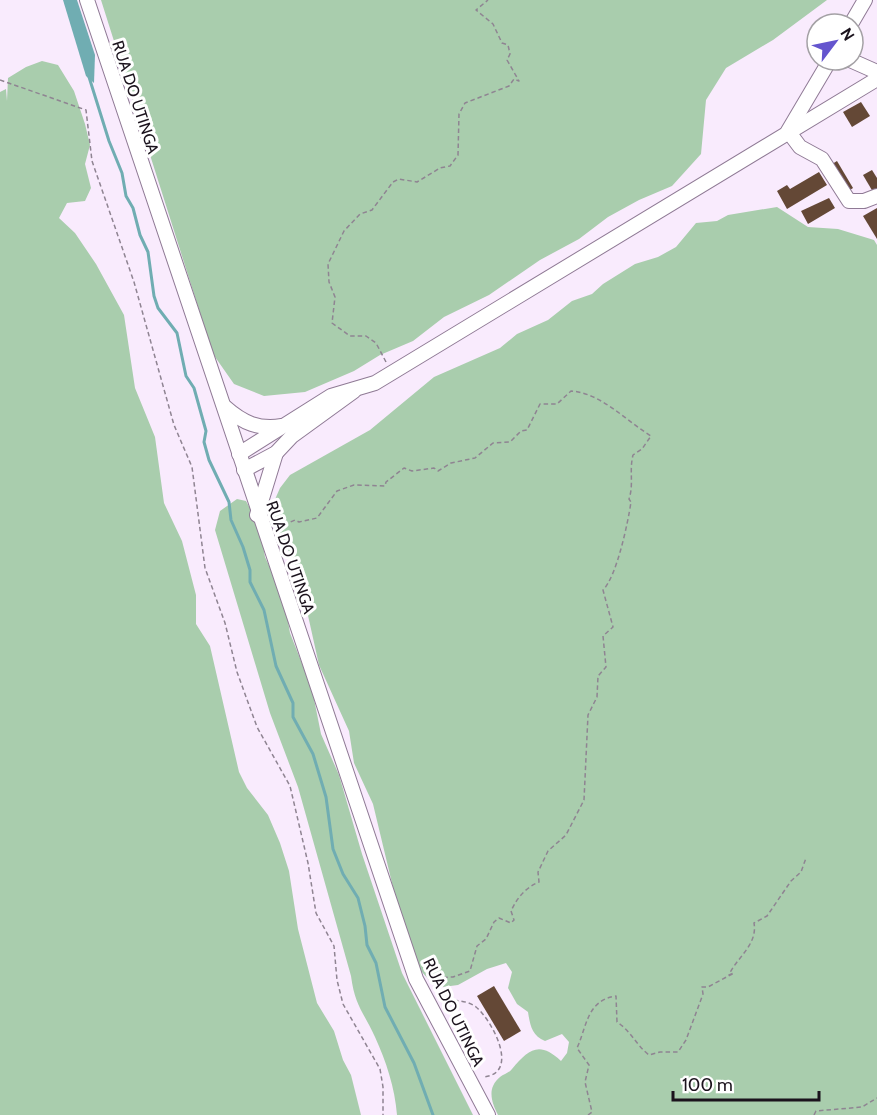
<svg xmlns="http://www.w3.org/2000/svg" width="877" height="1115" font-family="Cabin,sans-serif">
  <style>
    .green { fill: #a9cdad }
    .water { fill: #70adb2 }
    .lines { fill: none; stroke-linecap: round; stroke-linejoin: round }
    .stream { stroke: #70adb2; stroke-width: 3 }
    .building { fill: #644836 }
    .minor-casing { stroke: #8f7a95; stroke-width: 16 }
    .path { stroke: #8f8492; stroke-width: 1.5; stroke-dasharray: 4.5 3; stroke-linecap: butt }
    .minor { stroke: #fff; stroke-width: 14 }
    .labels { text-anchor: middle; stroke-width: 6; stroke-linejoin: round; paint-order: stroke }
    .street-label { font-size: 16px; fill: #1b131d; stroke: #fff }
  </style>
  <rect width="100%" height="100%" fill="#f9ebfd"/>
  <g class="green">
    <path d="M101 0H827L773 40 726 68 706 100 701 154 672 186 639 200 608 217 579 239 540 260 489 295 444 317 413 341 380 355 354 371 305 392 264 396 234 384 213 354Z"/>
    <path d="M42 61 58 65 74 91 85 124 90 145 85 164 91 188 85 201 67 203 59 218 75 233 96 264 124 315 135 388 155 437 164 503 182 541 196 595V624L210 646 239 772 247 788 268 815 280 843 289 871 298 929 317 1003 334 1031 343 1060 351 1075 361 1115H0V92L6 89 7 101 8 78 26 67Z"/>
    <path d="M777 207 808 227 838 229 874 240 877 245V1115H498C491 1101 487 1088 500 1077 504 1074 509 1073 512 1069 528 1050 539 1040 561 1061L567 1053 569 1042 562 1034 545 1041C532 1036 530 1025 528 1012L517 1004 508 988 512 972 506 963 487 969 458 985 443 987 431 982 421 971 397 904 373 804 354 763 349 731 319 665 299 575 292 557 277 530 273 504 280 488 290 475 370 430 434 377 500 348 517 334 548 320 572 301 592 294 603 284 635 264 658 257 676 247 696 223 717 221 728 215Z"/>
    <path d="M237 499 246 501 260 527 265 557 284 597 290 633 312 689 321 734 339 775 362 854 402 973 473 1115H397C395 1088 386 1061 375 1037 363 1011 355 1006 351 976L298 787 270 713 215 530 220 511Z"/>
  </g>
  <path class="water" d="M63 0H77L95 55 94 83 86 76Z"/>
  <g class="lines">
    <path class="stream" d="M89 77 109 141 122 173 126 196 133 208 140 235 148 252 154 296 158 308 177 333 186 376 194 388 206 431 204 442 209 460 229 502 231 520 243 547 250 570V582L264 610 276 666 293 703V717L313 754 326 797 333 849 343 874 358 898 365 926 367 945 376 963 385 1007 414 1063 433 1115"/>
  </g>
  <g class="building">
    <path d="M861 102 870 116 852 127 843 112Z"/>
    <path d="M837 161 853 188 841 196 824 169Z"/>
    <path d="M872 170 877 178V190L873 192 863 175Z"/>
    <path d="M819 172 827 185 787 209 777 191 787 185 790 189Z"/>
    <path d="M829 198 835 208 808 224 801 211Z"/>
    <path d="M877 208V239L863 216Z"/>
    <path d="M494 986 521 1031 504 1041 477 996Z"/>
  </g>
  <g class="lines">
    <defs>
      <g id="minor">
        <path d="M87 0 416 979 488 1115"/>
        <path d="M851 24 865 0"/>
        <path d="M830 60 788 131 800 147 822 159 849 201H864L877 196"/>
        <path d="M850 60 877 72"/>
        <path d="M225 407C243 423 259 430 282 426"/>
        <path d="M239 454 331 396 375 383 877 79"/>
        <path d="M244 470 276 453 292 436 354 391"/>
        <path d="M257 515 276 453"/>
      </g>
    </defs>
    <use href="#minor" class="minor-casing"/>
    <g class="path">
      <path d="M0 80 86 110 92 161 134 282 174 425 192 467 205 568 225 623 237 672 257 727 290 786 308 863 316 913 334 946 337 980 343 1004 380 1069 383 1087V1115"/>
      <path d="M386 362 376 343 366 336H350L332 323 335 297 329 282 328 264 344 231 360 214 372 210 393 182 399 179 417 182 440 168 450 166 458 155 459 114 465 103 509 86 514 79 519 81 507 60 510 54 508 45 502 43 493 24 476 10 488 0"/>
      <path d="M277 528 295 520 299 522 317 518 337 491 354 485 385 486 386 482 404 468 412 471 434 468 438 471 451 463 475 458 493 443 510 442 521 431 527 430 540 404H557L571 391C601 393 625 420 651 436L642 449 633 455C629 471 634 484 629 499L631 502C628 522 617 576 603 590L613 627 603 636 606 667 598 676 597 697 588 715 584 800 566 835 548 851 538 872 539 882C525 888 517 898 511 911L514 920 511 923 499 918 494 922 486 939 477 946 470 971 453 977 430 978"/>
      <path d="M439 999C451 1001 466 999 476 1007 492 1020 521 1074 483 1077"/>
      <path d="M588 1115 592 1112 585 1082 589 1065 577 1048C587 1026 587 1000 616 996L617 1022C631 1031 636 1045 649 1055L660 1052H678L686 1040 703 994 702 987H708L734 973 729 975C736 958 758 945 754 923L767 916 791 881 801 872 806 858"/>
      <path d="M814 1115 816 1111 862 1107 877 1098"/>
    </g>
    <use href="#minor" class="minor"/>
  </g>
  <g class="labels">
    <g class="street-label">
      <text transform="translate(136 97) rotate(72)" y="6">RUA DO UTINGA</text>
      <text transform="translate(291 557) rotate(71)" y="6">RUA DO UTINGA</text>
      <text transform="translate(454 1012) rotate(64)" y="6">RUA DO UTINGA</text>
    </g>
  </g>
  <g transform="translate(835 42) rotate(58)"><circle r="28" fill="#ffffff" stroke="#a4a1a5" stroke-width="1.5"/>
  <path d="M0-4.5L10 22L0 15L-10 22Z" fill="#6455ce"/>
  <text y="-9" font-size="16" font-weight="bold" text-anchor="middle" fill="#1b131d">N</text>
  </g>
  <path d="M673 1091v9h146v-9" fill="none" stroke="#1b131d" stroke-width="3"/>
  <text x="682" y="1091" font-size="18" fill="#1b131d" stroke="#ffffff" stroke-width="4.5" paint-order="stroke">100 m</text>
</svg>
